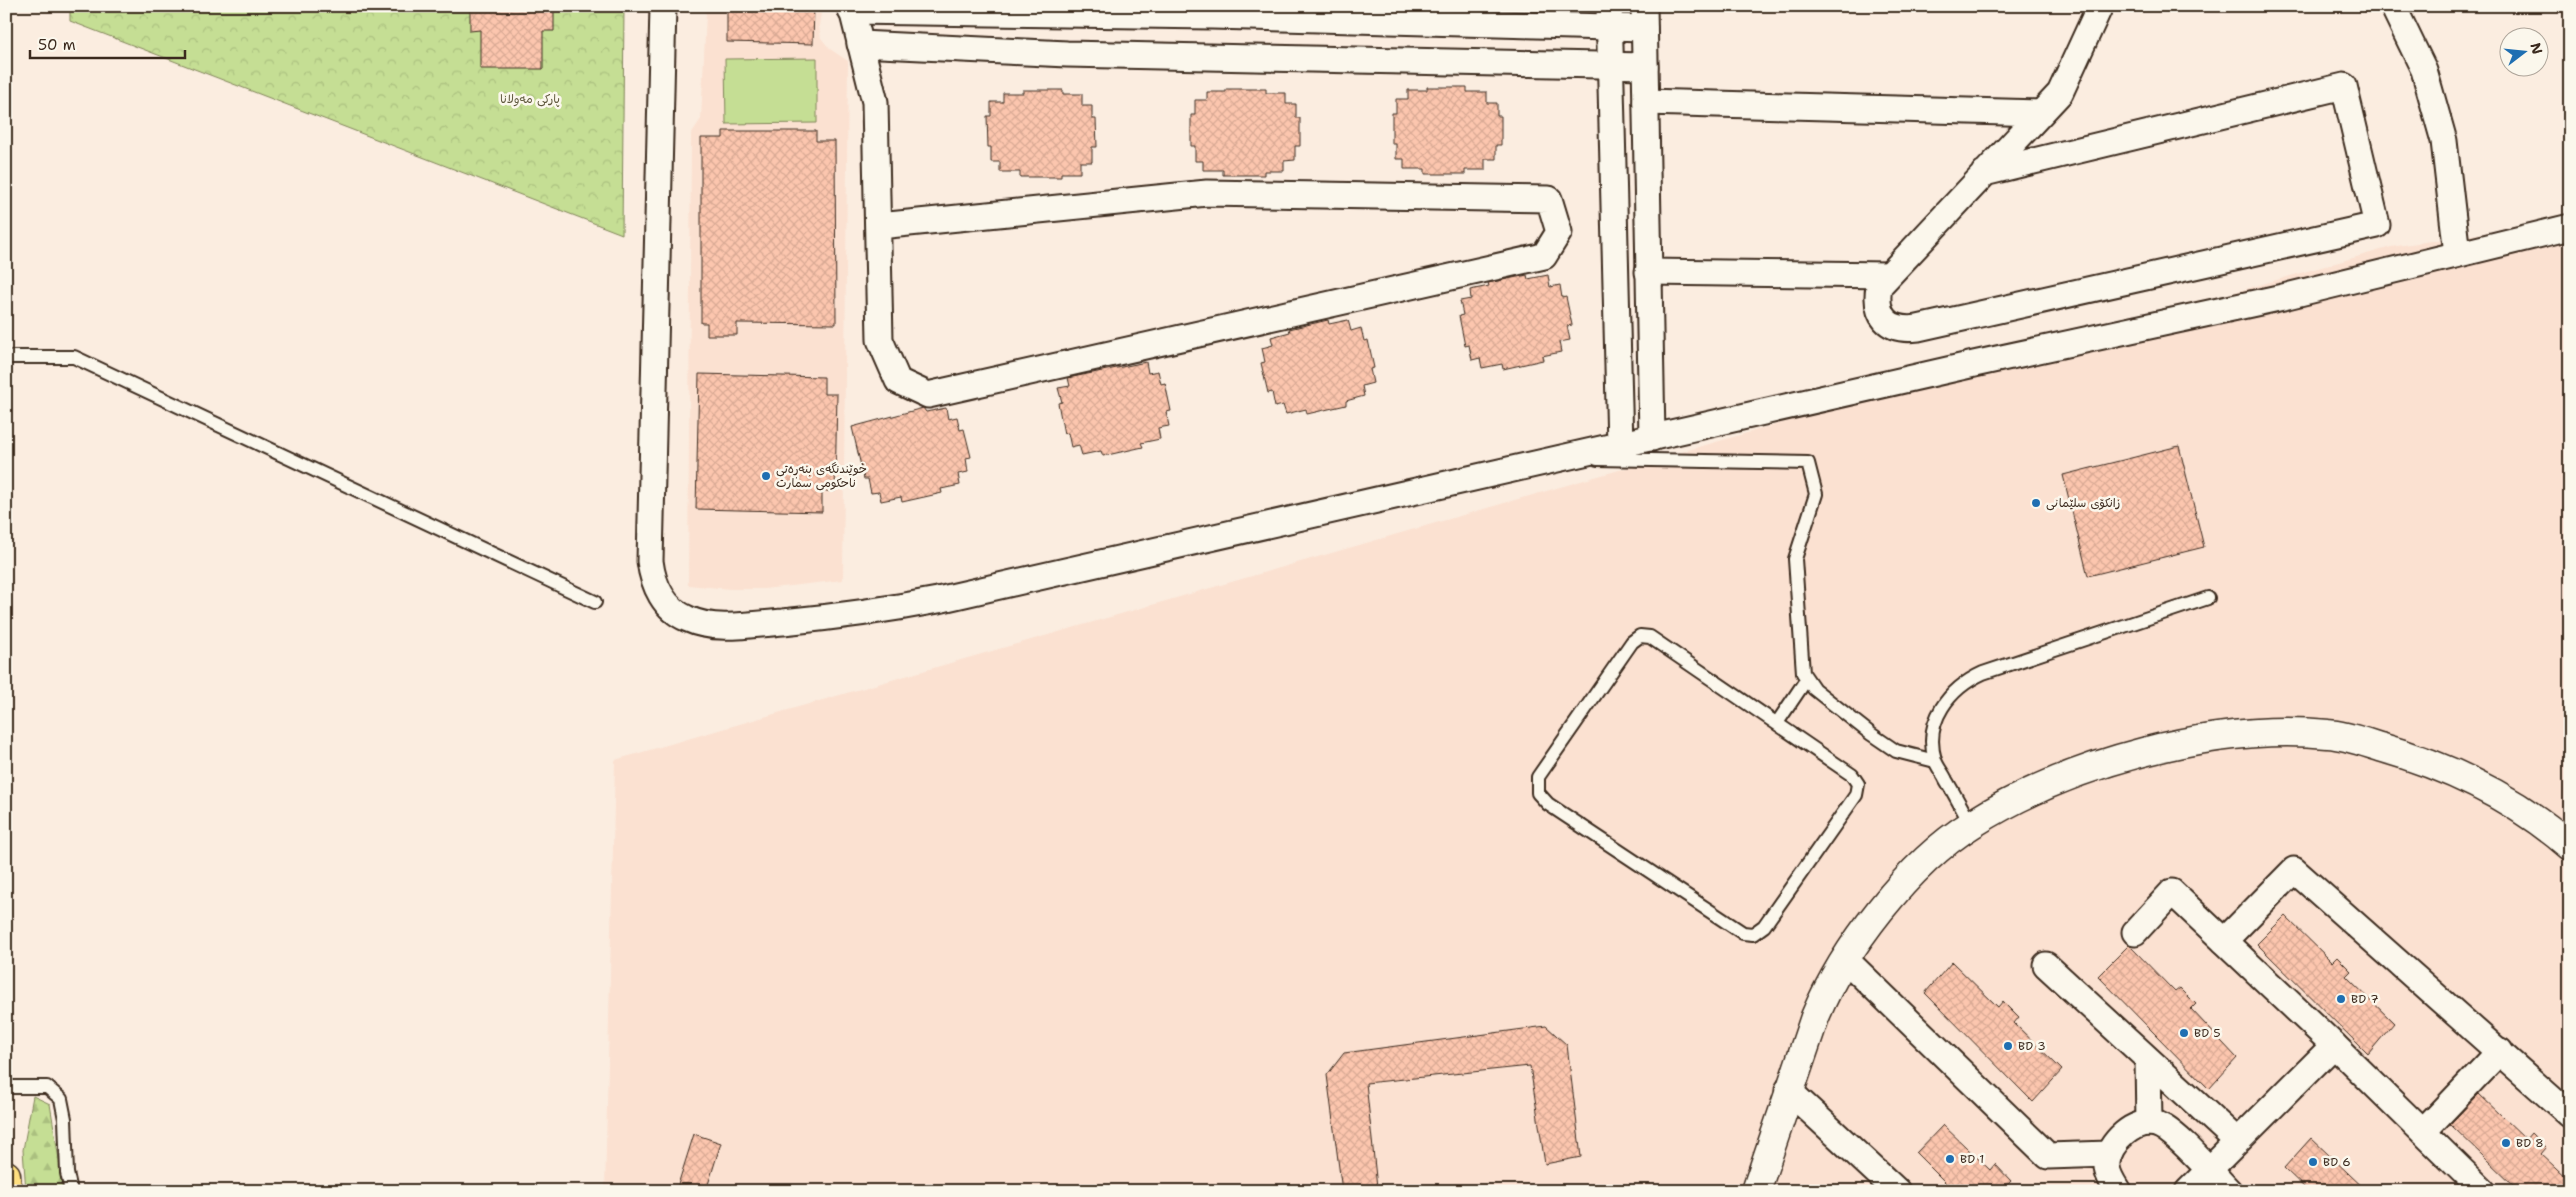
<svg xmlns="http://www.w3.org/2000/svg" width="2576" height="1197" font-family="'Shantell Sans','Playpen Sans Arabic',sans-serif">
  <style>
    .built { fill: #fbe1d1 }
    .green { fill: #c5de94; stroke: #808459 }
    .forest { fill: url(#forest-firs); stroke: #808459 }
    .park { fill: url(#park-crowns); stroke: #808459 }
    .building { fill: url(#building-cross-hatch); stroke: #3b2a1e }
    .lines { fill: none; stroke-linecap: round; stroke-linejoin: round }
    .lane-casing { stroke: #3b2a1e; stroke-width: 16 }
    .street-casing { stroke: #3b2a1e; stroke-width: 29 }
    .secondary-casing { stroke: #3b2a1e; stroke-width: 31 }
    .highway-casing { stroke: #3b2a1e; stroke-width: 31 }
    .lane { stroke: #fbf7ec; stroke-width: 12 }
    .street { stroke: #fbf7ec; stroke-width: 25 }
    .secondary { stroke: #fbf7ec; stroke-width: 28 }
    .highway { stroke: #ffdf80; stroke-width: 28 }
    .poi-dot { fill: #1f6fb2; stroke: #fbf7ec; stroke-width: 2 }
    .labels { text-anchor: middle; stroke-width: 5; stroke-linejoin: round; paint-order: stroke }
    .park-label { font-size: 12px; fill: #5e573c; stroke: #fbf7ec }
    .poi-label { font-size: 12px; fill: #3b2a1e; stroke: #fbf7ec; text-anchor: start }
  </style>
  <defs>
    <pattern id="forest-firs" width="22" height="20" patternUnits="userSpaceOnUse" patternTransform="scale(1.25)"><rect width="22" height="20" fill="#c5de94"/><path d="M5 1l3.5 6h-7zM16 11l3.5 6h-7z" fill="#aabf7f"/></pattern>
    <pattern id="park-crowns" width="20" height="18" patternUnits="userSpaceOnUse" patternTransform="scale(1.25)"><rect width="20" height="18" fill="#c5de94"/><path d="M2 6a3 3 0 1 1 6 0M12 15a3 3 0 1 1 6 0" fill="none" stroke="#aabf7f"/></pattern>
    <pattern id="building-cross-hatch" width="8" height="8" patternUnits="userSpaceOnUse" patternTransform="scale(1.25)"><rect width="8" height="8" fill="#fcc6ae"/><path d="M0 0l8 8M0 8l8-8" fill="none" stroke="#d9aa95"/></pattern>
  </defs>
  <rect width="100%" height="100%" fill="#fbede0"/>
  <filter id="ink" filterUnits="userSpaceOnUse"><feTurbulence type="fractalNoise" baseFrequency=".02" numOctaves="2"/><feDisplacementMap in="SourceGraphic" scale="10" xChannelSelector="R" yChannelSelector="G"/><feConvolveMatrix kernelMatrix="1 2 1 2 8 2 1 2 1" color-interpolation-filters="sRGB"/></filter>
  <g filter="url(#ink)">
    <g class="built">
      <path d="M701 6H822L819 26 821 38 830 49 848 61 843 580 764 589H730L688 585 691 134 701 119 706 14Z"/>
      <path d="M2570 220V1191H605L615 760 2391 247Z"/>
    </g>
    <path class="green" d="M817 58V123L726 124 725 59Z"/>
    <path class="forest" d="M33 1096 50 1104 64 1191H26L23 1150Z"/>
    <path class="park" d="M70 6H624L622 234 70 21Z"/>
    <g class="building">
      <path d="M470 6H554V31H543V69H480V30L470 31Z"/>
      <path d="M727 6H814L813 44 727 42Z"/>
      <path d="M1427 87H1467V92H1487V103H1497V116H1501V145H1496V159H1485V170H1465V174H1425V169H1404V159H1396V144H1392V113H1396V99H1408V90H1427Z"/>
      <path d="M1226 89H1266V93H1286V104H1296V118H1300V146H1295V160L1284 161V171H1264V175H1223V170H1203V161H1195V146H1191V115H1195V100H1207V92H1226Z"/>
      <path d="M1023 90H1063V94H1082V106H1092V119H1096L1097 147H1092V162H1080V173H1061V177H1020V172H1000V162H991V147H988L987 116H991V102H1003V93H1023Z"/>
      <path d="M723 131H816V141H835L836 324 737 323V335H707V323H701V138H723Z"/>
      <path d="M1527 275 1528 279 1548 275 1550 287 1560 285 1562 298 1566 297 1572 325 1567 326 1570 340 1559 342 1561 352 1542 356 1543 360 1503 369 1502 364 1482 368 1480 358 1472 360 1469 345 1465 346 1459 316 1463 315 1460 301 1471 299 1470 290 1489 286 1488 283Z"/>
      <path d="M1328 320 1329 324 1348 320 1351 331 1361 328 1364 341 1368 340 1374 368 1370 369 1373 383 1362 386 1364 396 1346 401V405L1307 414 1306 409 1286 414 1283 405 1275 407 1272 392 1268 393 1261 363 1265 362 1262 348 1273 345 1271 337 1290 332 1289 329Z"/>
      <path d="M1146 362 1148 373 1158 371 1161 384 1165 383 1171 411 1166 412 1169 426 1158 428 1160 439 1141 443 1143 447 1103 456 1101 451 1082 455 1079 445 1071 447 1068 433 1064 434 1058 403 1062 402 1058 388 1070 386 1068 378Z"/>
      <path d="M699 374 824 377V394H837L835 491H822V512L696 509Z"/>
      <path d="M923 408 926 412 946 408 948 419 957 417 960 430 964 429 971 457 966 458 968 472 958 474 960 485 941 489 942 493 902 502 901 497 881 501 879 492 871 493 868 479H864L852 427Z"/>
      <path d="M2179 446 2204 547 2088 576 2063 475Z"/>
      <path d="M2285 916 2332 962 2337 957 2351 971 2346 976 2394 1023 2368 1054 2257 944Z"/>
      <path d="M2129 945 2175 992 2180 988 2196 1004 2191 1009 2237 1058 2209 1089 2098 976Z"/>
      <path d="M1952 962 1998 1007 2003 1001 2019 1017 2014 1023 2062 1070 2033 1102 1925 993Z"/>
      <path d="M1546 1026 1567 1045 1581 1157 1545 1164 1530 1066 1366 1083 1377 1187 1342 1191 1327 1075 1344 1053Z"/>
      <path d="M2479 1094 2526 1139 2531 1133 2546 1148 2541 1154 2570 1181V1191H2519L2450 1124Z"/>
      <path d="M1943 1125 1990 1170 1995 1164 2011 1181 2002 1191H1954L1916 1153Z"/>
      <path d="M694 1134 721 1143 706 1191H676Z"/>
      <path d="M2311 1138 2367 1191H2308L2284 1168Z"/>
    </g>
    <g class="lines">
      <defs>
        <g id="lane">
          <path d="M6 357H74L595 602"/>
          <path d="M1597 459 1808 463 1816 494 1795 559 1803 673 1814 689 1871 734 1896 751 1935 761"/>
          <path d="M1640 636 1650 637 1852 775 1858 784 1856 795 1764 926 1753 934 1743 933 1548 804 1538 793V777L1632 642Z"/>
          <path d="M1777 723 1806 680"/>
          <path d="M1971 825C1963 810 1955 795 1946 780 1943 773 1937 767 1935 760 1923 721 1950 688 1983 673L2208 598"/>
          <path d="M6 1087H47L61 1099 65 1119 67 1173 71 1191"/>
        </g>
        <g id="street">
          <path d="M663 6 650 561C653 585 664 609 688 619 716 632 753 624 783 622 835 617 886 610 938 600L1974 364 2283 297 2570 227"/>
          <path d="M851 6 875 102 880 340 898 381 928 395 1544 256 1559 232 1549 199 1207 193 879 226"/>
          <path d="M1609 6 1620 446"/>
          <path d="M1644 6 1652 438"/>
          <path d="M2393 6 2424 70 2444 141 2457 254"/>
          <path d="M851 11 1212 16 1644 28"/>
          <path d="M860 44 1067 54 1645 66"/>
          <path d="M1646 102 2041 113"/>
          <path d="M1984 173 2344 86 2377 225 1918 328C1887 332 1874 316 1879 286L2060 93 2100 6"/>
          <path d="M1648 272 1888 275"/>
          <path d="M2135 932 2172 892 2334 1045 2483 1191"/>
          <path d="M2224 941 2294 870 2570 1115"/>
          <path d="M1845 959 2048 1156 2109 1154"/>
          <path d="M2046 965 2237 1141"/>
          <path d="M2148 1060 2149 1123"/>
          <path d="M1788 1090 1897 1191"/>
          <path d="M2423 1132 2500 1051"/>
          <path d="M2118 1191C2113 1183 2106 1173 2107 1163 2108 1143 2135 1118 2156 1124 2175 1129 2213 1175 2229 1191"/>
          <path d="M2188 1191 2334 1045"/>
        </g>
        <path id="secondary" d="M1756 1191 1815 1017C1843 949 1909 863 1972 824 2069 763 2213 723 2328 734 2345 735 2364 742 2380 747 2450 767 2515 798 2570 846"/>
        <path id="highway" d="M6 1175 7 1191"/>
      </defs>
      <use href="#lane" class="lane-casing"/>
      <use href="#street" class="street-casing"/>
      <use href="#secondary" class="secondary-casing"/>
      <use href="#highway" class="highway-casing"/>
      <use href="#lane" class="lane"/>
      <use href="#street" class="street"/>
      <use href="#secondary" class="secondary"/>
      <use href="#highway" class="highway"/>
    </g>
  </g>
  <g class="poi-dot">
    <circle cx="766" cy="476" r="5"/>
    <circle cx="2036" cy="503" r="5"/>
    <circle cx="2341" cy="999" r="5"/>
    <circle cx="2184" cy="1033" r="5"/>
    <circle cx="2008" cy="1046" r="5"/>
    <circle cx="2506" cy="1143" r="5"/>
    <circle cx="1950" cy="1159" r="5"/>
    <circle cx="2313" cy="1162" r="5"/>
  </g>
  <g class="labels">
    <g class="park-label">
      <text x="530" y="103">پارکی مەولانا</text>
    </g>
    <g class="poi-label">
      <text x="776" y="473">خوێندنگەی بنەڕەتی<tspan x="776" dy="14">ناحکومی سمارت</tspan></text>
      <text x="2046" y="507">زانکۆی سلێمانی</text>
      <text x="2351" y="1003">BD 7</text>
      <text x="2194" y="1037">BD 5</text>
      <text x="2018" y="1050">BD 3</text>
      <text x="2516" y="1147">BD 8</text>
      <text x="1960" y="1163">BD 1</text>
      <text x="2323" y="1166">BD 6</text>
    </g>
  </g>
  <rect width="2576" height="1197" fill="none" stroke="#fbf7ec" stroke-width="25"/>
  <rect x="12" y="12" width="2551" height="1172" fill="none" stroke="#3b2a1e" stroke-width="2" filter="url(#ink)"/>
  <g transform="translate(2524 52) rotate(74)"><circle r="24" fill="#fbf7ec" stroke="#aea59a"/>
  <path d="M0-4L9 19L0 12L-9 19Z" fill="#1f6fb2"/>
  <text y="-8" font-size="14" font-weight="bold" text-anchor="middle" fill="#3b2a1e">N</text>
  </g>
  <path d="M30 50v8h155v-8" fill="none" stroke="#3b2a1e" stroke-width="2.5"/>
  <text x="38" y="50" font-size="15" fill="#3b2a1e" stroke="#fbf7ec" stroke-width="4" paint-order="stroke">50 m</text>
</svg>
